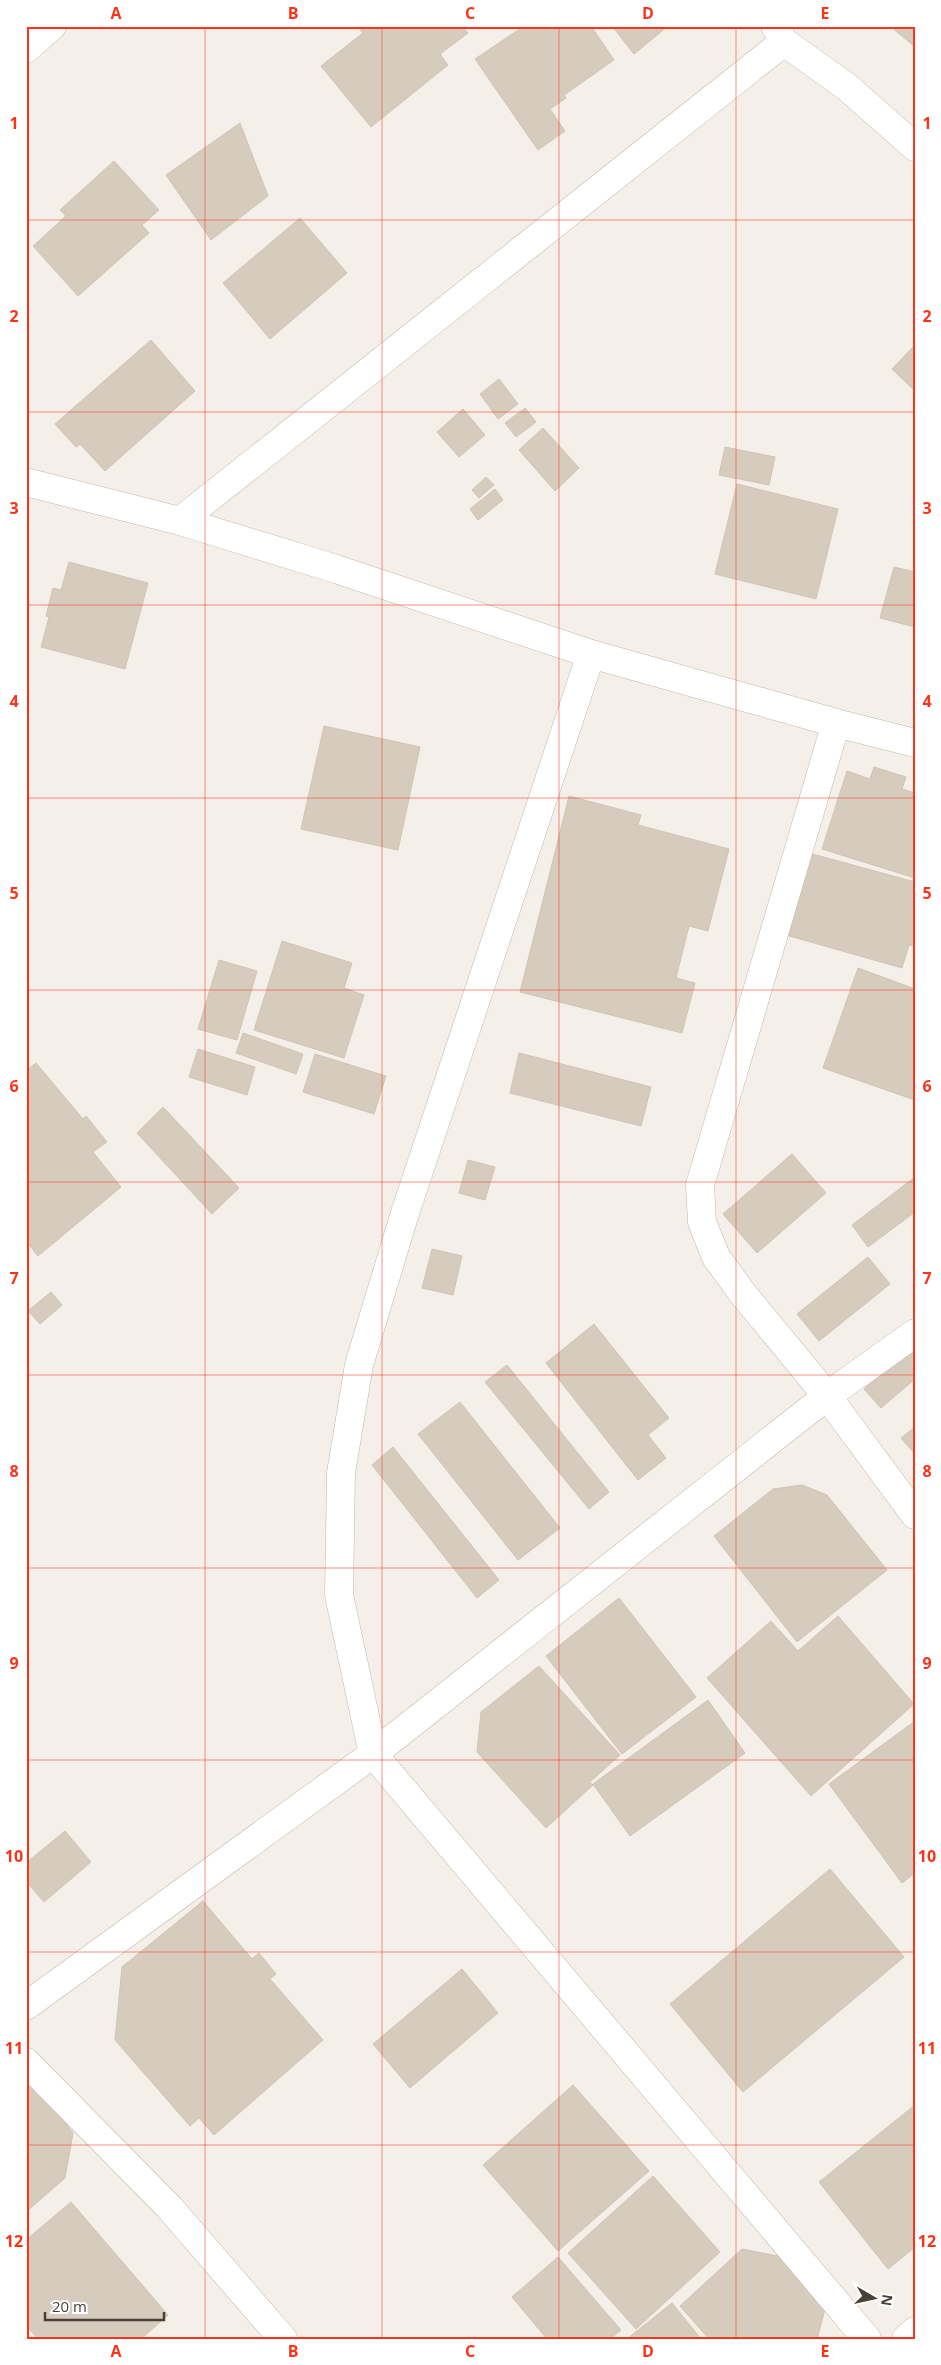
<svg xmlns="http://www.w3.org/2000/svg" width="941" height="2365" font-family="'Open Sans',sans-serif">
  <style>
    .building { fill: #d6ccbe; stroke: #d1c3b1 }
    .lines { fill: none; stroke-linecap: round; stroke-linejoin: round }
    .minor-casing { stroke: #c0b8ab; stroke-width: 29 }
    .minor { stroke: #fff; stroke-width: 28 }
    .grid { fill: none; stroke: #fb3319; stroke-width: 1; stroke-opacity: 0.55 }
    .neatline { fill: none; stroke: #fb3319; stroke-width: 2 }
    .grid-label { font-size: 16px; text-anchor: middle; font-weight: bold; fill: #fb3319 }
  </style>
  <rect width="100%" height="100%" fill="#f4f0e9"/>
  <g class="building">
    <path d="M357 26H462L468 33 440 54 448 65 371 127 321 66 363 33Z"/>
    <path d="M524 26H591L614 60 564 95 566 98 550 109 565 131 538 150 475 59Z"/>
    <path d="M612 26H668L634 54Z"/>
    <path d="M890 26H915V47Z"/>
    <path d="M240 123 268 196 211 240 166 175Z"/>
    <path d="M114 161 159 210 142 225 149 233 78 296 33 246 66 216 60 210Z"/>
    <path d="M300 218 347 273 270 339 223 283Z"/>
    <path d="M151 340 195 391 105 471 80 444 76 447 55 424Z"/>
    <path d="M913 347 915 348V391L892 369Z"/>
    <path d="M499 379 518 404 498 419 480 394Z"/>
    <path d="M525 408 536 422 516 437 505 423Z"/>
    <path d="M463 409 485 435 459 457 437 432Z"/>
    <path d="M543 428 579 468 555 491 519 450Z"/>
    <path d="M725 447 775 457 769 485 719 475Z"/>
    <path d="M486 477 494 485 479 498 472 490Z"/>
    <path d="M737 484 838 509 816 599 715 574Z"/>
    <path d="M495 489 503 500 478 520 470 509Z"/>
    <path d="M69 562 148 583 125 669 41 647 49 617 46 616 53 588 61 590Z"/>
    <path d="M894 567 915 572V627L880 618Z"/>
    <path d="M324 726 420 747 398 850 301 829Z"/>
    <path d="M874 767 906 777 902 789 915 793V878L822 849 847 771 870 779Z"/>
    <path d="M569 796 641 815 638 825 729 849 708 931 689 926 676 978 695 983 682 1033 520 992Z"/>
    <path d="M809 853 915 882V946L909 945 902 968 786 935Z"/>
    <path d="M282 941 352 963 344 988 364 995 344 1058 254 1030Z"/>
    <path d="M219 960 257 971 237 1040 198 1029Z"/>
    <path d="M858 968 915 989V1100L823 1068Z"/>
    <path d="M243 1033 303 1054 296 1074 236 1053Z"/>
    <path d="M198 1049 255 1067 247 1095 189 1077Z"/>
    <path d="M519 1053 651 1087 641 1126 510 1093Z"/>
    <path d="M315 1054 386 1076 374 1114 303 1092Z"/>
    <path d="M36 1063 83 1119 86 1116 107 1142 93 1152 121 1187 38 1256 26 1241V1071Z"/>
    <path d="M163 1107 239 1188 212 1214 137 1133Z"/>
    <path d="M792 1154 826 1193 757 1253 723 1214Z"/>
    <path d="M468 1160 495 1167 485 1200 459 1193Z"/>
    <path d="M915 1177V1212L868 1247 852 1225Z"/>
    <path d="M432 1249 462 1256 453 1295 422 1288Z"/>
    <path d="M868 1257 890 1284 819 1341 797 1314Z"/>
    <path d="M51 1292 62 1305 40 1324 28 1311Z"/>
    <path d="M594 1324 669 1418 648 1435 666 1458 638 1480 546 1363Z"/>
    <path d="M915 1346V1379L881 1408 864 1389Z"/>
    <path d="M507 1365 609 1492 589 1509 485 1382Z"/>
    <path d="M460 1402 560 1528 518 1560 418 1434Z"/>
    <path d="M915 1427V1454L901 1438Z"/>
    <path d="M393 1447 499 1580 477 1598 372 1465Z"/>
    <path d="M802 1485 827 1495 887 1570 797 1642 714 1536 773 1489Z"/>
    <path d="M619 1598 696 1697 622 1754 546 1656Z"/>
    <path d="M838 1616 914 1704 811 1796 707 1678 771 1621 798 1651Z"/>
    <path d="M539 1666 620 1755 590 1782 593 1785 546 1828 477 1752 481 1712Z"/>
    <path d="M708 1700 745 1753 630 1836 593 1784Z"/>
    <path d="M915 1721V1873L902 1883 829 1784Z"/>
    <path d="M65 1831 91 1862 44 1902 26 1881V1863Z"/>
    <path d="M830 1869 904 1957 743 2092 670 2004Z"/>
    <path d="M203 1901 252 1959 259 1953 276 1974 270 1979 323 2040 214 2135 199 2118 190 2126 115 2040 122 1967Z"/>
    <path d="M462 1969 498 2013 410 2088 373 2044Z"/>
    <path d="M26 2078H30L73 2133 65 2178 26 2212Z"/>
    <path d="M573 2085 649 2171 558 2251 483 2165Z"/>
    <path d="M915 2105V2247L888 2269 819 2182Z"/>
    <path d="M653 2176 720 2252 636 2329 568 2253Z"/>
    <path d="M71 2202 168 2315 141 2339H38L26 2325V2240Z"/>
    <path d="M742 2249 793 2259 827 2302 817 2339H709L680 2306Z"/>
    <path d="M558 2257 621 2330 610 2339H547L512 2297Z"/>
    <path d="M672 2303 701 2339H627Z"/>
  </g>
  <g class="lines">
    <defs>
      <g id="minor">
        <path d="M775 26 784 42 847 87 915 147"/>
        <path d="M26 49 52 26"/>
        <path d="M26 482 180 521 336 569 591 654 836 723 915 743"/>
        <path d="M180 521 784 42"/>
        <path d="M591 654 405 1213 359 1365 341 1473 339 1595 373 1754 867 2339"/>
        <path d="M836 723 700 1185 702 1222 716 1257 743 1294 827 1396 915 1515"/>
        <path d="M26 2006 373 1754 827 1396 915 1333"/>
        <path d="M26 2062 169 2207 283 2339"/>
        <path d="M906 2339 915 2331"/>
      </g>
    </defs>
    <use href="#minor" class="minor-casing"/>
    <use href="#minor" class="minor"/>
  </g>
  <path class="grid" d="M205 26V2339M382 26V2339M559 26V2339M736 26V2339M26 220H915M26 412H915M26 605H915M26 798H915M26 990H915M26 1182H915M26 1375H915M26 1568H915M26 1760H915M26 1952H915M26 2145H915"/>
  <rect width="941" height="2365" fill="none" stroke="#ffffff" stroke-width="55"/>
  <g transform="translate(874 2298) rotate(99)" stroke="#ffffff" stroke-width="4" paint-order="stroke">
  <path d="M0-4L9 19L0 12L-9 19Z" fill="#484137"/>
  <text y="-8" font-size="14" font-weight="bold" text-anchor="middle" fill="#484137">N</text>
  </g>
  <path d="M45 2312v8h119v-8" fill="none" stroke="#484137" stroke-width="2.5"/>
  <text x="52" y="2312" font-size="15" fill="#484137" stroke="#ffffff" stroke-width="4" paint-order="stroke">20 m</text>
  <rect x="28" y="28" width="886" height="2310" class="neatline"/>
  <g class="grid-label">
    <text x="116" y="19">A</text>
    <text x="293" y="19">B</text>
    <text x="470" y="19">C</text>
    <text x="648" y="19">D</text>
    <text x="825" y="19">E</text>
    <text x="14" y="129">1</text>
    <text x="927" y="129">1</text>
    <text x="14" y="322">2</text>
    <text x="927" y="322">2</text>
    <text x="14" y="514">3</text>
    <text x="927" y="514">3</text>
    <text x="14" y="707">4</text>
    <text x="927" y="707">4</text>
    <text x="14" y="899">5</text>
    <text x="927" y="899">5</text>
    <text x="14" y="1092">6</text>
    <text x="927" y="1092">6</text>
    <text x="14" y="1284">7</text>
    <text x="927" y="1284">7</text>
    <text x="14" y="1477">8</text>
    <text x="927" y="1477">8</text>
    <text x="14" y="1669">9</text>
    <text x="927" y="1669">9</text>
    <text x="14" y="1862">10</text>
    <text x="927" y="1862">10</text>
    <text x="14" y="2054">11</text>
    <text x="927" y="2054">11</text>
    <text x="14" y="2247">12</text>
    <text x="927" y="2247">12</text>
    <text x="116" y="2357">A</text>
    <text x="293" y="2357">B</text>
    <text x="470" y="2357">C</text>
    <text x="648" y="2357">D</text>
    <text x="825" y="2357">E</text>
  </g>
</svg>
